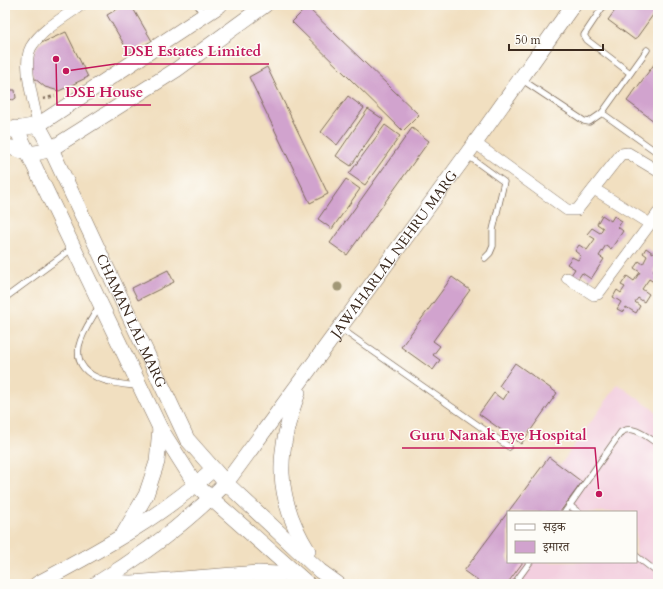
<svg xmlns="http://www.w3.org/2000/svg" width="663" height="589" font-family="Cardo,'Noto Serif Devanagari',serif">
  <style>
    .built { fill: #f3cfdf }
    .building { fill: #d1a3ce }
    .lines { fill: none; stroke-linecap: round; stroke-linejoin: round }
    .lane-casing { stroke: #7b6957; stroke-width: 7 }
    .street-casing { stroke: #7b6957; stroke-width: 12 }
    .secondary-casing { stroke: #7b6957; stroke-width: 16 }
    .path { stroke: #7b6957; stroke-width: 2.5; stroke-dasharray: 3 3; stroke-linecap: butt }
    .lane { stroke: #fff; stroke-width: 5.5 }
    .street { stroke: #fff; stroke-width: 11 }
    .secondary { stroke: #fff; stroke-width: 15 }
    .tree { fill: #a19776 }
    .labels { text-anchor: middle; stroke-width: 3; stroke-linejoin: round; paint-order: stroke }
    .street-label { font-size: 14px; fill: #3b2a1e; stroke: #fdfcf7 }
    .leader { fill: none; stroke: #c2185b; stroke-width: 1.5 }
    .callout-dot { fill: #c2185b; stroke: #fdfcf7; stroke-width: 1.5 }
    .callout-label { font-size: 15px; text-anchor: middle; font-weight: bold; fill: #c2185b; stroke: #fdfcf7; stroke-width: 3; stroke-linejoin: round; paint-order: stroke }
  </style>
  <rect width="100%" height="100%" fill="#fdfcf7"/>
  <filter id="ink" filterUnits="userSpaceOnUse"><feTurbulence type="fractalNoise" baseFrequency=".025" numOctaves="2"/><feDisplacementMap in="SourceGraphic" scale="8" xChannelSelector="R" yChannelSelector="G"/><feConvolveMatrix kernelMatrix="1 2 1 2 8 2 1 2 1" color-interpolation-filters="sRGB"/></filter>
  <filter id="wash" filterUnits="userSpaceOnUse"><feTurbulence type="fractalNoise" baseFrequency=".012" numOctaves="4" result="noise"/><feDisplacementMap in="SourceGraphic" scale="16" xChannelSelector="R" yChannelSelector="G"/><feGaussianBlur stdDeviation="0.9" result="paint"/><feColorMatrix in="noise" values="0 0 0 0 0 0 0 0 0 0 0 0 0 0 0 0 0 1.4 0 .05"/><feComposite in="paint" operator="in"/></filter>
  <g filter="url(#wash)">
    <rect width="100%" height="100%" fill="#f1dfc0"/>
    <path class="built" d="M618 384 658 413V584H475L508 538V562H636V512H527Z"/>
    <g id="blocks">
      <g class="building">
        <path d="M124 5H131L152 41 129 53 107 15Z"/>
        <path d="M619 5H658V8L635 40 608 20Z"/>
        <path d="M307 7 419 115 403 131 292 22Z"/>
        <path d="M66 32 88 77 59 91 45 87 34 78 30 65 33 54 39 44Z"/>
        <path d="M658 59V124L627 101Z"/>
        <path d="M267 67 328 194 310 203 249 77Z"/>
        <path d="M5 83 10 90H15L16 98 13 100 5 98Z"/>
        <path d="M348 96 364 108 337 145 321 132Z"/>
        <path d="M368 109 383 119 351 166 336 156Z"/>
        <path d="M385 125 400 136 365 185 349 174Z"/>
        <path d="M412 128 429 141 347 255 330 243Z"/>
        <path d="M346 179 360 189 332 229 318 219Z"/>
        <path d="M602 215 611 221 614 216 622 221 618 227 623 231 611 249 606 245 599 256 604 259 591 279 582 273 578 279 571 275 575 269 567 264 572 257 578 260 581 256 575 251 579 245 587 250 595 239 587 234 592 228 600 233 603 228 597 224Z"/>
        <path d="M658 245V268L656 266 653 271 658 274V283L657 284 649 279 642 289 649 294 644 302 638 298 635 302 640 306 636 313 626 307 623 312 617 309 621 302 613 297 617 290 621 293 625 287 621 285 627 276 634 281 640 272 634 268 639 261 643 264 647 256 643 253 646 248 653 253Z"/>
        <path d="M168 270 174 282 138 300 132 288Z"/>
        <path d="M452 277 470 290 433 341 440 346 433 355 440 360 433 370 401 347Z"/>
        <path d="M515 363 557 393 521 444 479 414 494 393 503 400 508 392 499 386Z"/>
        <path d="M549 457 582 482 560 512H508V562H523L507 584H482L464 571Z"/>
      </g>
    </g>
  </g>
  <g filter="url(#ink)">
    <use href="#blocks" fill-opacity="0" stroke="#7b6957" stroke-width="1"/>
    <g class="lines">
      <defs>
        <g id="lane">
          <path d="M198 5 203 16"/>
          <path d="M604 5 584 35 587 40 630 73"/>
          <path d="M521 79 584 121 589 122 602 113 647 50"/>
          <path d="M602 113 658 153"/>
          <path d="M467 155 504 182 493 230V246L490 253 485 258"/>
          <path d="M5 298 73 248"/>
          <path d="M99 306C92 319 82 332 79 346 73 379 114 384 137 386"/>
          <path d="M340 328 509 447"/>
          <path d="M569 505 578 512"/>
          <path d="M565 512 621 432C633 424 647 437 658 444"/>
          <path d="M636 556 658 573"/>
          <path d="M514 584 530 562"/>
        </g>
        <g id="street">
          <path d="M38 125C35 106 21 64 31 47 42 29 65 17 81 5"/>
          <path d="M475 143 567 210H577L621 154 628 153 658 171"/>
          <path d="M650 224 658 213"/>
          <path d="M567 278 594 295 598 294 650 224 594 189"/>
        </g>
        <g id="secondary">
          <path id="s1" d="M38 125 51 149 187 439 226 483 320 571 338 584"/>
          <path d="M16 128 160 428 196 485 308 584"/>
          <path d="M5 131 38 125 220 5"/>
          <path d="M5 147C14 147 20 151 28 153 36 154 44 151 51 149L176 70 265 5"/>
          <path d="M298 393C276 452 274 496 308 551"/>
          <path d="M124 533 146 495 157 462 160 428"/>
          <path d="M99 582 132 583 258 573 297 575"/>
          <path d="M37 584C98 551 162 517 213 469"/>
          <path id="s2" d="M96 584C142 556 188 521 226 483L475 143 573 5"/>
        </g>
      </defs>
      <use href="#lane" class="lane-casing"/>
      <use href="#street" class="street-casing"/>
      <use href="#secondary" class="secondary-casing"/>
      <path class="path" d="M43 99 55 96"/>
      <use href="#lane" class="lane"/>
      <use href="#street" class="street"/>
      <use href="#secondary" class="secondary"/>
    </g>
    <circle class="tree" cx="338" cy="287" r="4.5"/>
  </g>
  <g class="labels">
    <g class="street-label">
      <text dy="5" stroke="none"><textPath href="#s2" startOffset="449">JAWAHARLAL NEHRU MARG</textPath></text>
      <text dy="5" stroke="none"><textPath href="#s1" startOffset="217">CHAMAN LAL MARG</textPath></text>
    </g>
  </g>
  <path class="leader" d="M66 71L115 64H269M56 59L57 105H151M599 494L595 448H402"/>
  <g class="callout-dot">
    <circle cx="66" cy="71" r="4"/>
    <circle cx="56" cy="59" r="4"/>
    <circle cx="599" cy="494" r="4"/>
  </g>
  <g class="callout-label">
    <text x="192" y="56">DSE Estates Limited</text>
    <text x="104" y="97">DSE House</text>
    <text x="498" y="440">Guru Nanak Eye Hospital</text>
  </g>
  <rect width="663" height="589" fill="none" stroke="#fdfcf7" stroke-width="20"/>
  <rect x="507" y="511" width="130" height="52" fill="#fdfcf7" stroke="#afa8a0"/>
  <rect x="515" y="524" width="20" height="6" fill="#ffffff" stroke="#afa8a0"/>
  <text x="543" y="531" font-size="12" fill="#3b2a1e">सड़क</text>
  <rect x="515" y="541" width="20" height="12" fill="#d1a3ce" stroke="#afa8a0"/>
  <text x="543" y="551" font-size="12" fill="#3b2a1e">इमारत</text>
  <path d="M509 44v6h94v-6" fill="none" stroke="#3b2a1e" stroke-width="2"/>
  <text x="515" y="44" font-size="12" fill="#3b2a1e" stroke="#fdfcf7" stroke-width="3" paint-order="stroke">50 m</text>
</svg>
